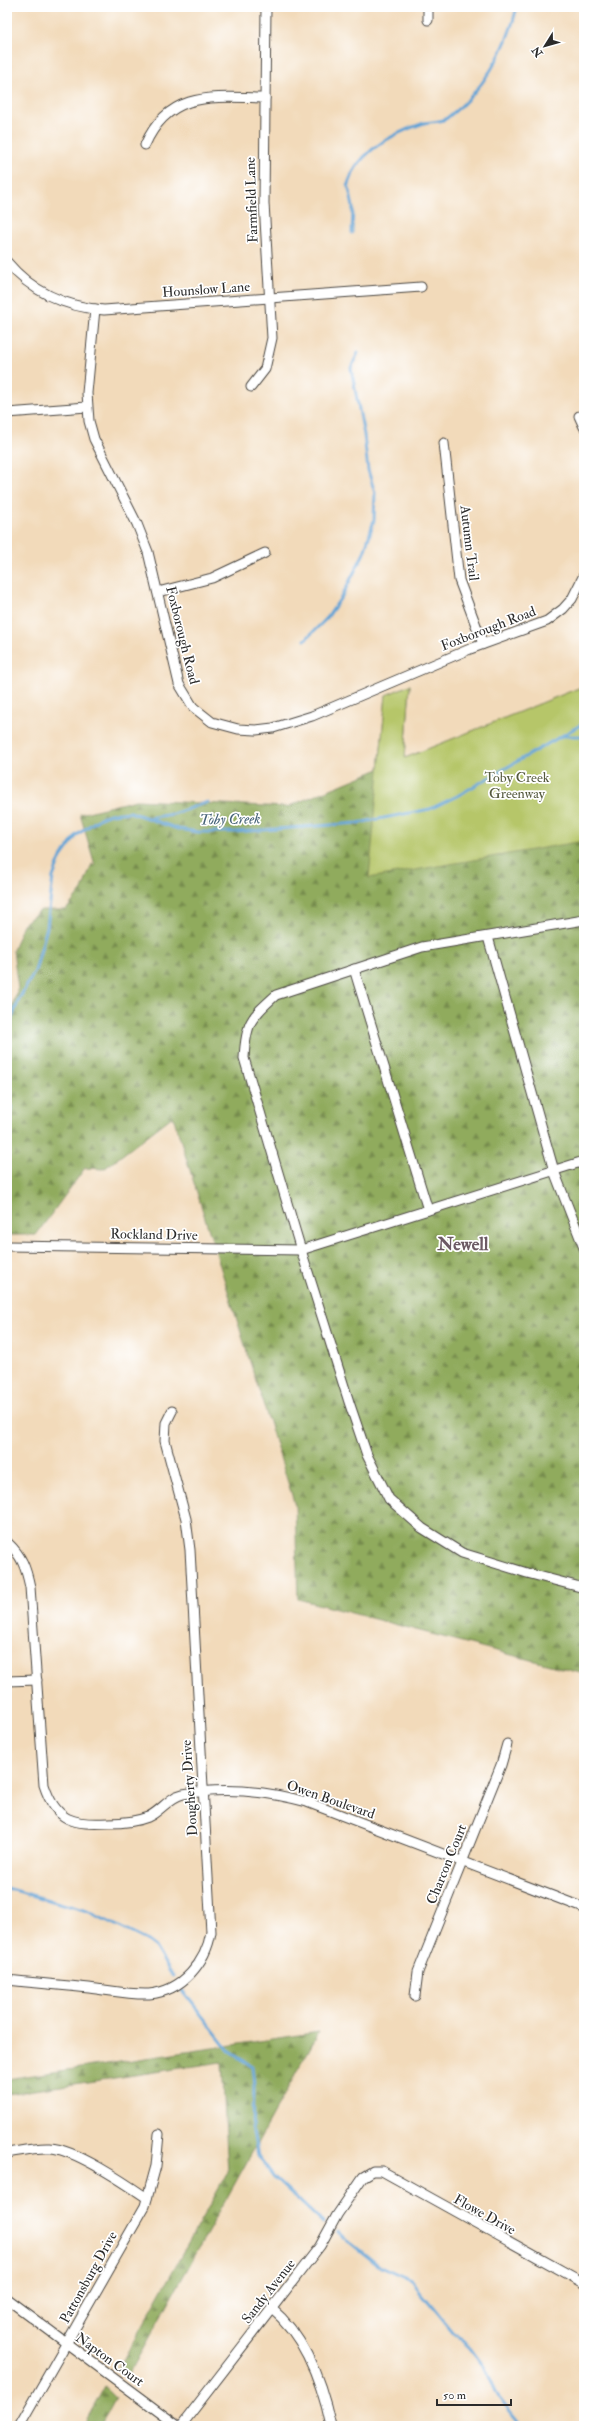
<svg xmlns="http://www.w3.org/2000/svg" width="591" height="2433" font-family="'IM FELL Double Pica',serif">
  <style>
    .forest { fill: url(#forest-firs); stroke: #5e6b44 }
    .park { fill: #b6c669; stroke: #70784a }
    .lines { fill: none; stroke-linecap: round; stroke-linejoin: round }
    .stream { stroke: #62a3d5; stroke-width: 3 }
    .minor-casing { stroke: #494540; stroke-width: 11 }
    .minor { stroke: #fff; stroke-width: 9 }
    .labels { text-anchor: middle; stroke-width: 3.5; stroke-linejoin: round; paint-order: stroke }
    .street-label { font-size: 14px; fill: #2b2b2b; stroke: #fff }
    .park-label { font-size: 14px; fill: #555a3e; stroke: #fff }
    .water-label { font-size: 15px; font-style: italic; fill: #446177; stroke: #fff }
    .district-label { font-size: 18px; font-weight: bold; fill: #6c5a64; stroke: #fff }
  </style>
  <defs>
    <pattern id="forest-firs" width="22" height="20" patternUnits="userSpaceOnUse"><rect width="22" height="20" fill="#90ab5d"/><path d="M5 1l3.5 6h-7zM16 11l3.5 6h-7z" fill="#768b4d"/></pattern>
  </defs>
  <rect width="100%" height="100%" fill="#fff"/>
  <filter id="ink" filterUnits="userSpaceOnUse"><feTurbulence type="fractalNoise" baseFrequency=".025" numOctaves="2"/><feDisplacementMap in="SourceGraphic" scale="8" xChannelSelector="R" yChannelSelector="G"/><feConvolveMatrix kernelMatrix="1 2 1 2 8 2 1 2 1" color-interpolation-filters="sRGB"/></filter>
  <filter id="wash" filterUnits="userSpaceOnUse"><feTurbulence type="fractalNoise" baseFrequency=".012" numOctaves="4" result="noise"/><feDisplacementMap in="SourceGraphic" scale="16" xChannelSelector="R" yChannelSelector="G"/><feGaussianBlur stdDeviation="0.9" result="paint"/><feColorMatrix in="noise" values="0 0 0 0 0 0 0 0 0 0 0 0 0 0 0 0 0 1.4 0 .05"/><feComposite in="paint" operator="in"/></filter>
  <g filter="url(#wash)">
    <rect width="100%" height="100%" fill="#f2daba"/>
    <g class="forest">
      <path d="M410 685 405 758 584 686V1674L298 1599 295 1505 173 1116 104 1169 85 1168 36 1235H7V1022L18 989 13 950 23 924 41 910H66L82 890 92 864 95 865 80 814 136 800 287 807 379 769 386 695Z"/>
      <path d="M319 2032 128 2376 118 2369 228 2172 222 2062 7 2094V2079Z"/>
      <path d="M105 2386 116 2397 100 2426H83Z"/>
    </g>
    <path class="park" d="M410 685 405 758 584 686V841L369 878 386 695Z"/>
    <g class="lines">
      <g class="stream">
        <path d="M352 233 353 207 348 184C358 151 394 133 424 123 431 121 441 123 447 118 485 89 506 52 517 7"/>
        <path d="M305 640 327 618 342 596 364 553 374 520 375 493 368 470 364 435 351 368 358 353"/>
        <path d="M562 736H584"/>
        <path d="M148 818 173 814 208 802"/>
        <path d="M7 1031 19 999 35 971 47 927 53 877 61 857 77 835 100 818 110 814 130 812 178 829 198 832H235L358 823 430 809 457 796 584 723"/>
        <path d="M7 1069 11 1108 7 1136"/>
        <path d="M7 1888 87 1911 146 1940 155 1947 173 1977"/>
        <path d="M182 1990 231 2053 252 2066 254 2086 253 2132 258 2156 274 2177 323 2223"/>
        <path d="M337 2232 378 2265 411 2280 454 2333 470 2348 485 2368 499 2398 521 2426"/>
      </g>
    </g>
  </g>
  <g filter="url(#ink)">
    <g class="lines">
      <defs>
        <g id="minor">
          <path d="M428 20V7"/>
          <path d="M145 145C169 90 214 97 265 98"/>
          <path d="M7 262C32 292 66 307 104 310L421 287"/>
          <path d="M95 309 87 393 89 421 94 439 137 524 148 552 179 684 193 707 212 722 238 729 256 730 273 728 312 716 470 649 547 621 563 609 572 599 584 575"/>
          <path d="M251 387 265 369 272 338 264 203 266 7"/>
          <path d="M7 413 87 407"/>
          <path d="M579 416 584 427"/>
          <path d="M444 443 459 580 483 644"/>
          <path d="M158 592 212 578 265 553"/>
          <path d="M584 920 422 947 276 995C250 1018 246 1023 244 1058L301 1250 349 1402 367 1455 389 1499 422 1528 462 1553 527 1573 584 1588"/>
          <path d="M488 937 554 1171 584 1248"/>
          <path d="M354 969 428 1210"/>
          <path d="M7 1246 301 1250 584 1161"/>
          <path d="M8 1543C22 1556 26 1568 30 1587L44 1785C56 1822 74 1825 109 1823 123 1823 135 1822 148 1817 161 1811 169 1797 183 1794 224 1787 267 1791 307 1802L584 1908"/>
          <path d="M7 1681 37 1680"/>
          <path d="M7 1980C34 1983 62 1985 89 1988 108 1990 130 1995 149 1994 183 1991 206 1962 211 1932L190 1550 186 1519 165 1441 166 1423 172 1411"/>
          <path d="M415 1996 418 1972 501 1765 507 1744"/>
          <path d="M7 2153C20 2151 36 2147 50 2148 75 2149 125 2183 147 2198"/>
          <path d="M7 2299 178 2426"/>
          <path d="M272 2309C306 2337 322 2384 331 2426"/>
          <path d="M19 2426 145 2206 156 2166 159 2134"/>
          <path d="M181 2426 320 2246 337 2215 363 2177 373 2171H382L584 2283"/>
        </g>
      </defs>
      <use href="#minor" class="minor-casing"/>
      <use href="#minor" class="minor"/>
    </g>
  </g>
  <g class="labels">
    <g class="street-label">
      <text transform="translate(251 200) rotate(-92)" y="5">Farmfield Lane</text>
      <text transform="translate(206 289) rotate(-4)" y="5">Hounslow Lane</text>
      <text transform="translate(470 543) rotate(83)" y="5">Autumn Trail</text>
      <text transform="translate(488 628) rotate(-21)" y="5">Foxborough Road</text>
      <text transform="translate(183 635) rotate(76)" y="5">Foxborough Road</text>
      <text transform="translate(154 1234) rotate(1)" y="5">Rockland Drive</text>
      <text transform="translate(189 1788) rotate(-94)" y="5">Dougherty Drive</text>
      <text transform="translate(331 1799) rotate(19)" y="5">Owen Boulevard</text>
      <text transform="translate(446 1864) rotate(-68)" y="5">Charcon Court</text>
      <text transform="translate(485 2214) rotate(29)" y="5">Flowe Drive</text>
      <text transform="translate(88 2277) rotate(-61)" y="5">Pattonsburg Drive</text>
      <text transform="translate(268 2291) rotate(-52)" y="5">Sandy Avenue</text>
      <text transform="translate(110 2359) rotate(36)" y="5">Napton Court</text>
    </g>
    <g class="park-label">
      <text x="517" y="782">Toby Creek<tspan x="517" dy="16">Greenway</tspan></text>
    </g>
    <g class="water-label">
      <text transform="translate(230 819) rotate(-1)" y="5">Toby Creek</text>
    </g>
    <g class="district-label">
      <text x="463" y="1250">Newell</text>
    </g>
  </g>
  <rect width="591" height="2433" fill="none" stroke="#fff" stroke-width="24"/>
  <g transform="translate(545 46) rotate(233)" stroke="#ffffff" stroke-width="3" paint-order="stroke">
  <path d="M0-3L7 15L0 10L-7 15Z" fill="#2b2b2b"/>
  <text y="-6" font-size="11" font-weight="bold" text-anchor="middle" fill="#2b2b2b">N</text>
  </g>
  <path d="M437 2399v6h74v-6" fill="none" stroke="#2b2b2b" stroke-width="2"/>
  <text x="443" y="2399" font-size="12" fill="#2b2b2b" stroke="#ffffff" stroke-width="3" paint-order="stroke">50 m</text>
</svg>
